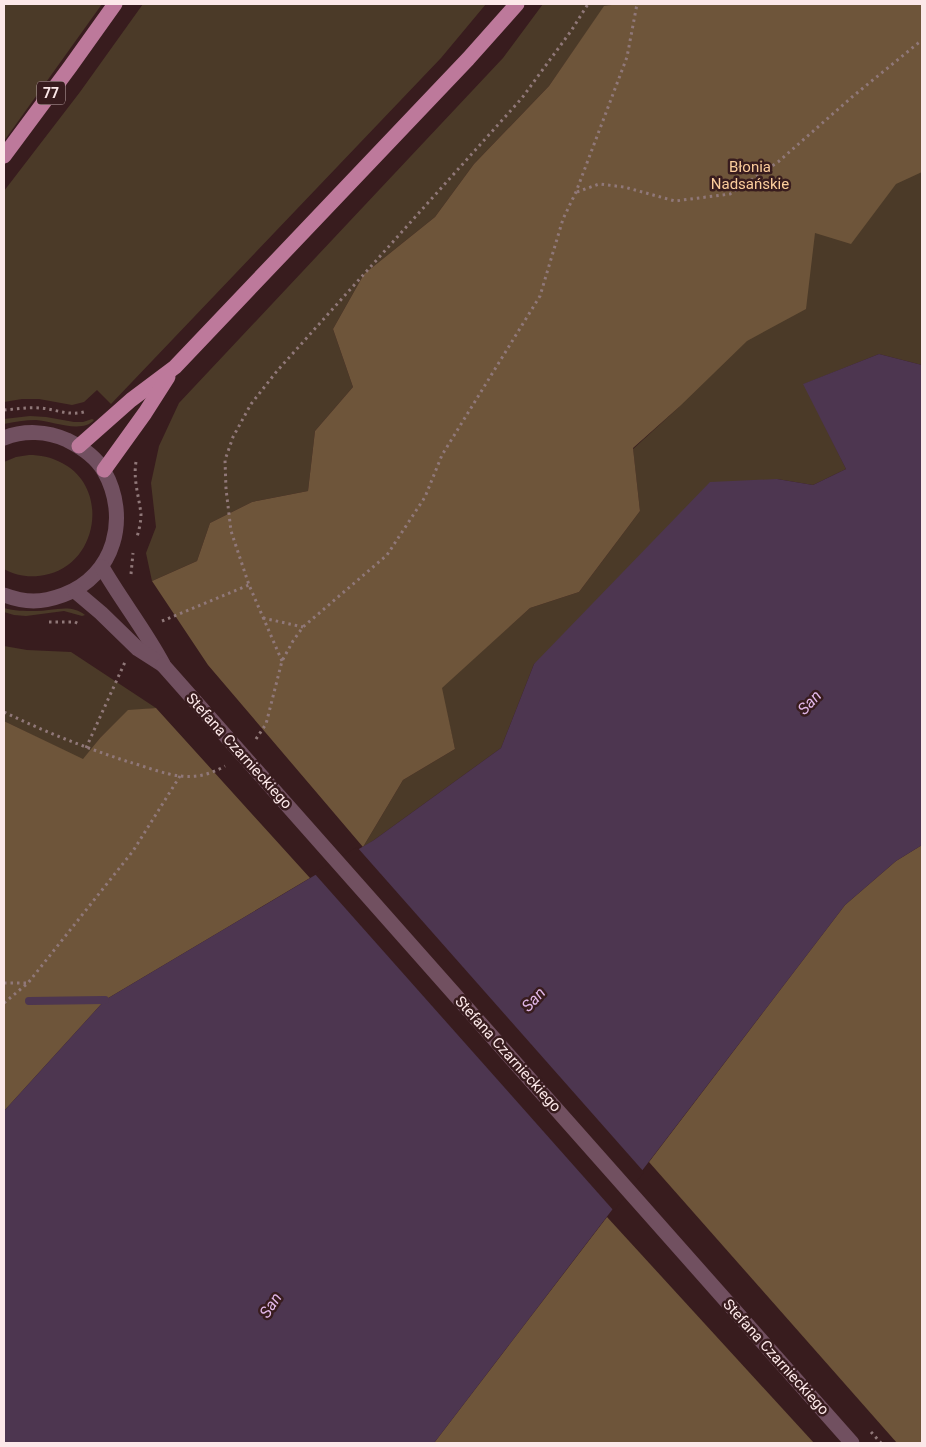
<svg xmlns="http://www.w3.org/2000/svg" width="926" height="1447" font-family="Roboto,sans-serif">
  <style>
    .green { fill: #4b3a28 }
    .forest { fill: #6e553a }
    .water { fill: #4d3650 }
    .pier { fill: #381c1e }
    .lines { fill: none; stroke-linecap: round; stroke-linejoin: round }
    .stream { stroke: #4d3650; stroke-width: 8 }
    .path { stroke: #907879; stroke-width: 3; stroke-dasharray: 2.5 4; stroke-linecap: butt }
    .minor { stroke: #715060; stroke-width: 15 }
    .major { stroke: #bd799b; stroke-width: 15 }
    .path-bridge { stroke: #907879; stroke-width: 3; stroke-dasharray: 2.5 4; stroke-linecap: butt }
    .minor-bridge { stroke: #715060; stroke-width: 15 }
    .labels { text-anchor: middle; stroke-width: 5; stroke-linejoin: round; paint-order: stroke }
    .shield { fill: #381c1e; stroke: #c1abac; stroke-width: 1 }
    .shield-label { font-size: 14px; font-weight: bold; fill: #fce8e9 }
    .park-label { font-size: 15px; fill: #fccd9c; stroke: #381c1e }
    .street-label { font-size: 15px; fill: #fce8e9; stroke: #381c1e }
    .water-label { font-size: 16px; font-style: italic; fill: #e1b6e7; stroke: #381c1e }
  </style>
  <rect width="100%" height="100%" fill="#381c1e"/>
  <g class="green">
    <path d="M4 4H102L4 141Z"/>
    <path d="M143 4H486L441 58 111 404 97 390 84 402 72 405 39 399H22L4 402V191L80 92Z"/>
    <path d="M543 4H619L604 7 549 86 474 164 435 217 364 274 333 329 353 387 315 431 308 491 252 502 210 523 197 561 152 581 146 553 156 527 151 483 159 446 179 403 503 58Z"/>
    <path d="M922 4V365L879 354 804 384 846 469 813 485 777 479 534 664 501 748 374 840 363 847 403 780 455 749 441 688 530 608 579 592 640 511 633 449 679 407Z"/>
    <path d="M30 416 46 417 74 422H83L92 419 94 420C82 434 52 421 36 420 25 420 14 422 4 424V419Z"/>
    <path d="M29 455C40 455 51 457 62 463 109 487 99 561 49 574 33 578 18 577 4 569V462L16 457Z"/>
    <path d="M4 608C14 611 25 611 35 611 53 611 71 603 85 615L82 616 64 611 26 616 14 615 4 612Z"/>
    <path d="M4 646 27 650 71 652 156 708 128 711 100 738 83 760 4 721Z"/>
  </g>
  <g class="forest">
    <path d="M619 4H922V172L896 184 851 244 815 233 806 309 747 341 679 407 633 448 640 511 579 592 530 608 442 688 455 749 403 780 363 847 208 665 152 581 197 561 210 523 252 502 308 491 315 431 353 387 333 329 364 274 435 217 474 164 549 86 604 6Z"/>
    <path d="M156 708 310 878 105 1000 4 1111V721L83 759 100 738 128 710Z"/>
    <path d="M922 845V1443H897L649 1162 845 905 896 861Z"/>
    <path d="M607 1217 814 1443H434Z"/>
  </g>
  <path class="water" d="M879 354 922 365V845L896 861 845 905 434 1443H4V1111L105 1000 374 840 501 748 534 664 710 482 777 479 813 485 846 469 803 384Z"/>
  <path class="pier" d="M357 847 644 1172 614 1211 314 873Z"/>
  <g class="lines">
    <path class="stream" d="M29 1001 105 1000"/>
    <g class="path">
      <path d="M577 192 599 184 624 187 675 201 730 194 778 162 852 97 922 40"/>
      <path d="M4 410C16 409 28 407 40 408 56 409 70 417 87 411"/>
      <path d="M136 462C133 479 139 497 141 514 141 522 139 530 137 537"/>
      <path d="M131 574 133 553"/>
      <path d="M263 618 303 627"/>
      <path d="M162 621 249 585"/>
      <path d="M49 622H75L79 624"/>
      <path d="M282 661 249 585 231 531 226 489 225 460 233 437 251 404 277 371 522 98 571 31 588 4"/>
      <path d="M4 712C45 732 86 748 129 762 144 766 166 775 181 776 197 778 211 774 225 766"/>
      <path d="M256 739 266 724 282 661 293 641 303 627 387 555 425 497 442 455 540 296 563 219 576 192 627 57 637 4"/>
      <path d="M86 748 125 662"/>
      <path d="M4 983H28"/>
      <path d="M4 1003 28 983 133 851 180 776"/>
    </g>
    <g class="minor">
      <path d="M4 438C24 430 47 431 67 440 81 447 96 457 104 471 130 517 115 576 63 595 41 603 26 603 4 595"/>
      <path d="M102 567C121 600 145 630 163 664"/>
      <path d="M75 591 101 613 138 649 163 665"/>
    </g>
    <g class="major">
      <path d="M4 156 70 67 115 4"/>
      <path d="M79 446 131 400 175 367 468 59 517 4"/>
      <path d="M104 470 145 413 168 377"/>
    </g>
    <path class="path-bridge" d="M871 1432 881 1443"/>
    <path class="minor-bridge" d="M163 665 852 1443"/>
  </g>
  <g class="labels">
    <rect class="shield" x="37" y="81.5" width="28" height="23" rx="4"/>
    <g class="shield-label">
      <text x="51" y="98">77</text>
    </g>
    <g class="park-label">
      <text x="750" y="172">Błonia<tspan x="750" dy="17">Nadsańskie</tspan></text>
    </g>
    <g class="street-label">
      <text transform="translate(239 751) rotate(48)" y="5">Stefana Czarnieckiego</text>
      <text transform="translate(508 1054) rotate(48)" y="5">Stefana Czarnieckiego</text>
      <text transform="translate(776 1357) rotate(48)" y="5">Stefana Czarnieckiego</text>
    </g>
    <g class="water-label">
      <text transform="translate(809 702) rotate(-47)" y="6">San</text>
      <text transform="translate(533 999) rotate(-47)" y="6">San</text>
      <text transform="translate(270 1305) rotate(-56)" y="6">San</text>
    </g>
  </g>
  <rect width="926" height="1447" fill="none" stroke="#fce8e9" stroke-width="10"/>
</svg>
